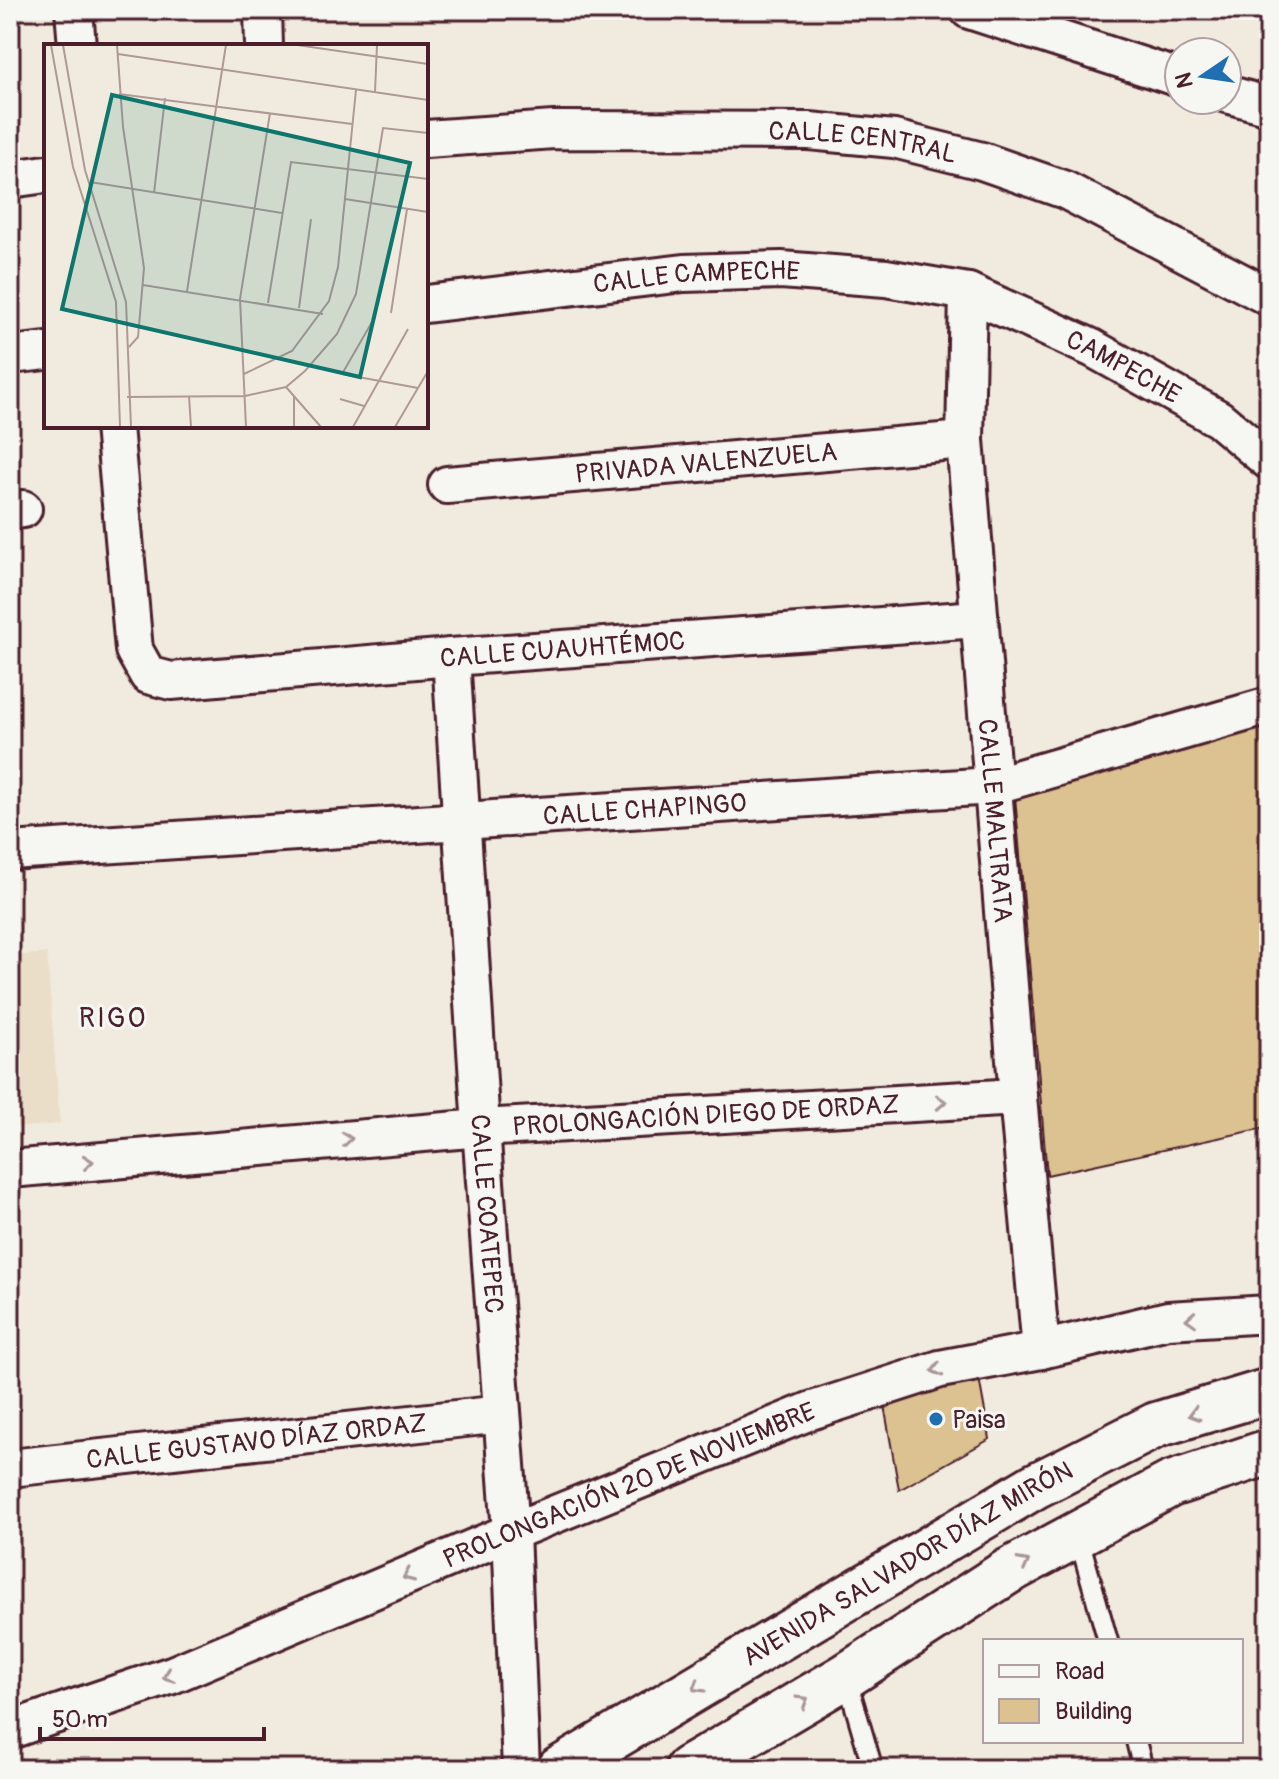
<svg xmlns="http://www.w3.org/2000/svg" width="1279" height="1779" font-family="Pangolin,sans-serif">
  <style>
    .built { fill: #ebdec8 }
    .building { fill: #dcc191; stroke: #4a1f2b; stroke-width: 2 }
    .lines { fill: none; stroke-linecap: round; stroke-linejoin: round }
    .lane-casing { stroke: #4a1f2b; stroke-width: 24 }
    .street-casing { stroke: #4a1f2b; stroke-width: 42 }
    .secondary-casing { stroke: #4a1f2b; stroke-width: 50 }
    .lane { stroke: #f6f6f2; stroke-width: 18 }
    .street { stroke: #f6f6f2; stroke-width: 36 }
    .secondary { stroke: #f6f6f2; stroke-width: 44 }
    .oneway { stroke: #a99598 }
    .poi-dot { fill: #1f6fb2; stroke: #f6f6f2; stroke-width: 3 }
    .labels { text-anchor: middle; stroke-width: 6; stroke-linejoin: round; paint-order: stroke }
    .street-label { font-size: 26px; fill: #4a1f2b; stroke: #f6f6f2 }
    .poi-label { font-size: 26px; fill: #4a1f2b; stroke: #f6f6f2; text-anchor: start }
    .neighbourhood-label { font-size: 28px; letter-spacing: 2px; fill: #4a1f2b; stroke: #f6f6f2 }
    .inset-road { fill: none; stroke: #ae9997; stroke-width: 2 }
    .view { fill: #0f766e; fill-opacity: 0.15; stroke: #0f766e; stroke-width: 4 }
    .inset-edge { fill: none; stroke: #4a1f2b; stroke-width: 4 }
  </style>
  <rect width="100%" height="100%" fill="#f1ebdf"/>
  <filter id="ink" filterUnits="userSpaceOnUse"><feTurbulence type="fractalNoise" baseFrequency=".0125" numOctaves="2"/><feDisplacementMap in="SourceGraphic" scale="16" xChannelSelector="R" yChannelSelector="G"/><feConvolveMatrix kernelMatrix="1 2 1 2 8 2 1 2 1" color-interpolation-filters="sRGB"/></filter>
  <g filter="url(#ink)">
    <path class="built" d="M47 953 60 1124 10 1128V956Z"/>
    <g class="building">
      <path d="M1269 723V1127L1047 1175 1015 796Z"/>
      <path d="M979 1378 990 1439 899 1490 883 1399Z"/>
    </g>
    <g class="lines">
      <defs>
        <g id="lane">
          <path d="M1078 1535 1108 1641"/>
          <path d="M846 1676 873 1769"/>
          <path d="M1136 1741 1143 1769"/>
        </g>
        <g id="street">
          <path d="M74 10 77 46"/>
          <path d="M263 10 264 46"/>
          <path d="M969 10 1179 78"/>
          <path d="M1227 94 1269 106"/>
          <path id="s1" d="M426 139 554 130 809 131 894 139 982 161 1065 190 1269 297"/>
          <path d="M10 179 46 174"/>
          <path id="s2" d="M968 292 965 440 1018 1097 1041 1350"/>
          <path id="s3" d="M426 304 684 273 781 270 886 278 968 292 1092 348 1219 419 1269 461"/>
          <path d="M10 355 46 351"/>
          <path id="s4" d="M114 426 134 650 148 675 171 681 451 657 978 619"/>
          <path id="s5" d="M447 485 965 440"/>
          <path d="M10 511 23 509"/>
          <path id="s6" d="M451 657 481 1128 511 1532 521 1769"/>
          <path id="s7" d="M10 851 992 786 1269 706"/>
          <path id="s8" d="M10 1169 481 1128 1018 1097"/>
          <path id="s9" d="M10 1468 502 1414"/>
          <path id="s10" d="M10 1730 172 1675 511 1532 810 1411 940 1369 1041 1350 1168 1320 1269 1314"/>
        </g>
        <g id="secondary">
          <path id="s11" d="M560 1769 1035 1486 1156 1425 1269 1391"/>
          <path d="M688 1769 846 1676 1007 1572 1171 1484 1269 1452"/>
        </g>
      </defs>
      <use href="#lane" class="lane-casing"/>
      <use href="#street" class="street-casing"/>
      <use href="#secondary" class="secondary-casing"/>
      <use href="#lane" class="lane"/>
      <use href="#street" class="street"/>
      <use href="#secondary" class="secondary"/>
    </g>
    <defs><path id="oneway-chevron" d="M-2-3.5L2.5 0L-2 3.5" fill="none" stroke-width="1.6" stroke-linecap="round" stroke-linejoin="round" transform="scale(2)"/></defs>
    <g class="oneway">
      <use href="#oneway-chevron" transform="translate(941 1102) rotate(-3)"/>
      <use href="#oneway-chevron" transform="translate(347 1139) rotate(-5)"/>
      <use href="#oneway-chevron" transform="translate(88 1162) rotate(-5)"/>
      <use href="#oneway-chevron" transform="translate(1191 1319) rotate(177)"/>
      <use href="#oneway-chevron" transform="translate(937 1370) rotate(165)"/>
      <use href="#oneway-chevron" transform="translate(1194 1414) rotate(163)"/>
      <use href="#oneway-chevron" transform="translate(1024 1563) rotate(-28)"/>
      <use href="#oneway-chevron" transform="translate(408 1576) rotate(157)"/>
      <use href="#oneway-chevron" transform="translate(168 1676) rotate(160)"/>
      <use href="#oneway-chevron" transform="translate(698 1687) rotate(149)"/>
      <use href="#oneway-chevron" transform="translate(803 1701) rotate(-31)"/>
    </g>
  </g>
  <circle class="poi-dot" cx="936" cy="1419" r="8"/>
  <g class="labels">
    <g class="street-label">
      <text dy="9" stroke="none"><textPath href="#s1" startOffset="438">CALLE CENTRAL</textPath></text>
      <text dy="9" stroke="none"><textPath href="#s3" startOffset="272">CALLE CAMPECHE</textPath></text>
      <text dy="9" stroke="none"><textPath href="#s3" startOffset="718">CAMPECHE</textPath></text>
      <text dy="9" stroke="none"><textPath href="#s5" startOffset="260">PRIVADA VALENZUELA</textPath></text>
      <text dy="9" stroke="none"><textPath href="#s4" startOffset="670">CALLE CUAUHTÉMOC</textPath></text>
      <text dy="9" stroke="none"><textPath href="#s7" startOffset="636">CALLE CHAPINGO</textPath></text>
      <text dy="9" stroke="none"><textPath href="#s2" startOffset="530">CALLE MALTRATA</textPath></text>
      <text dy="9" stroke="none"><textPath href="#s8" startOffset="698">PROLONGACIÓN DIEGO DE ORDAZ</textPath></text>
      <text dy="9" stroke="none"><textPath href="#s6" startOffset="558">CALLE COATEPEC</textPath></text>
      <text dy="9" stroke="none"><textPath href="#s9" startOffset="248">CALLE GUSTAVO DÍAZ ORDAZ</textPath></text>
      <text dy="9" stroke="none"><textPath href="#s10" startOffset="666">PROLONGACIÓN 20 DE NOVIEMBRE</textPath></text>
      <text dy="9" stroke="none"><textPath href="#s11" startOffset="404">AVENIDA SALVADOR DÍAZ MIRÓN</textPath></text>
    </g>
    <g class="poi-label">
      <text x="952" y="1428">Paisa</text>
    </g>
    <g class="neighbourhood-label">
      <text x="113" y="1027">RIGO</text>
    </g>
  </g>
  <g transform="translate(44 44)">
    <rect width="384" height="384" fill="#f1ebdf"/>
    <path class="inset-road" d="M7 1 29 123 72 258 76 383M19 1 41 126 82 258 87 383M73 1 79 83 100 224 94 293 85 303M253 1 384 20M74 10 384 56M331 48 333 1M75 50 308 80M46 138 238 169M110 149 121 54M301 155 384 168M99 241 279 270M143 247 182 1M224 259 247 118 384 135M255 264 267 175M347 269 363 165M328 278 298 330 374 344M200 330 248 307 285 257 294 223 312 46M242 343 277 383M145 352 147 383M250 352V383M83 353 201 352 242 343 261 327 293 290 312 250 339 84 384 89M296 355 320 362M202 383 196 255 226 69M309 383 364 285M351 383 384 327"/>
    <path class="view" d="M68 51 366 119 316 333 18 265Z"/>
    <rect width="384" height="384" class="inset-edge"/>
  </g>
  <rect width="1279" height="1779" fill="none" stroke="#f6f6f2" stroke-width="40"/>
  <rect x="20" y="20" width="1239" height="1739" fill="none" stroke="#4a1f2b" stroke-width="3" filter="url(#ink)"/>
  <rect x="983" y="1639" width="260" height="104" fill="#f6f6f2" stroke="#b1a0a2" stroke-width="2"/>
  <rect x="999" y="1665" width="40" height="12" fill="#f6f6f2" stroke="#b1a0a2" stroke-width="2"/>
  <text x="1055" y="1679" font-size="24" fill="#4a1f2b">Road</text>
  <rect x="999" y="1699" width="40" height="24" fill="#dcc191" stroke="#b1a0a2" stroke-width="2"/>
  <text x="1055" y="1719" font-size="24" fill="#4a1f2b">Building</text>
  <g transform="translate(1203 76) rotate(257)"><circle r="38" fill="#f6f6f2" stroke="#b1a0a2" stroke-width="2"/>
  <path d="M0-6L14 30L0 20L-14 30Z" fill="#1f6fb2"/>
  <text y="-12" font-size="22" font-weight="bold" text-anchor="middle" fill="#4a1f2b">N</text>
  </g>
  <path d="M40 1727v12h224v-12" fill="none" stroke="#4a1f2b" stroke-width="4"/>
  <text x="52" y="1727" font-size="24" fill="#4a1f2b" stroke="#f6f6f2" stroke-width="6" paint-order="stroke">50 m</text>
</svg>
